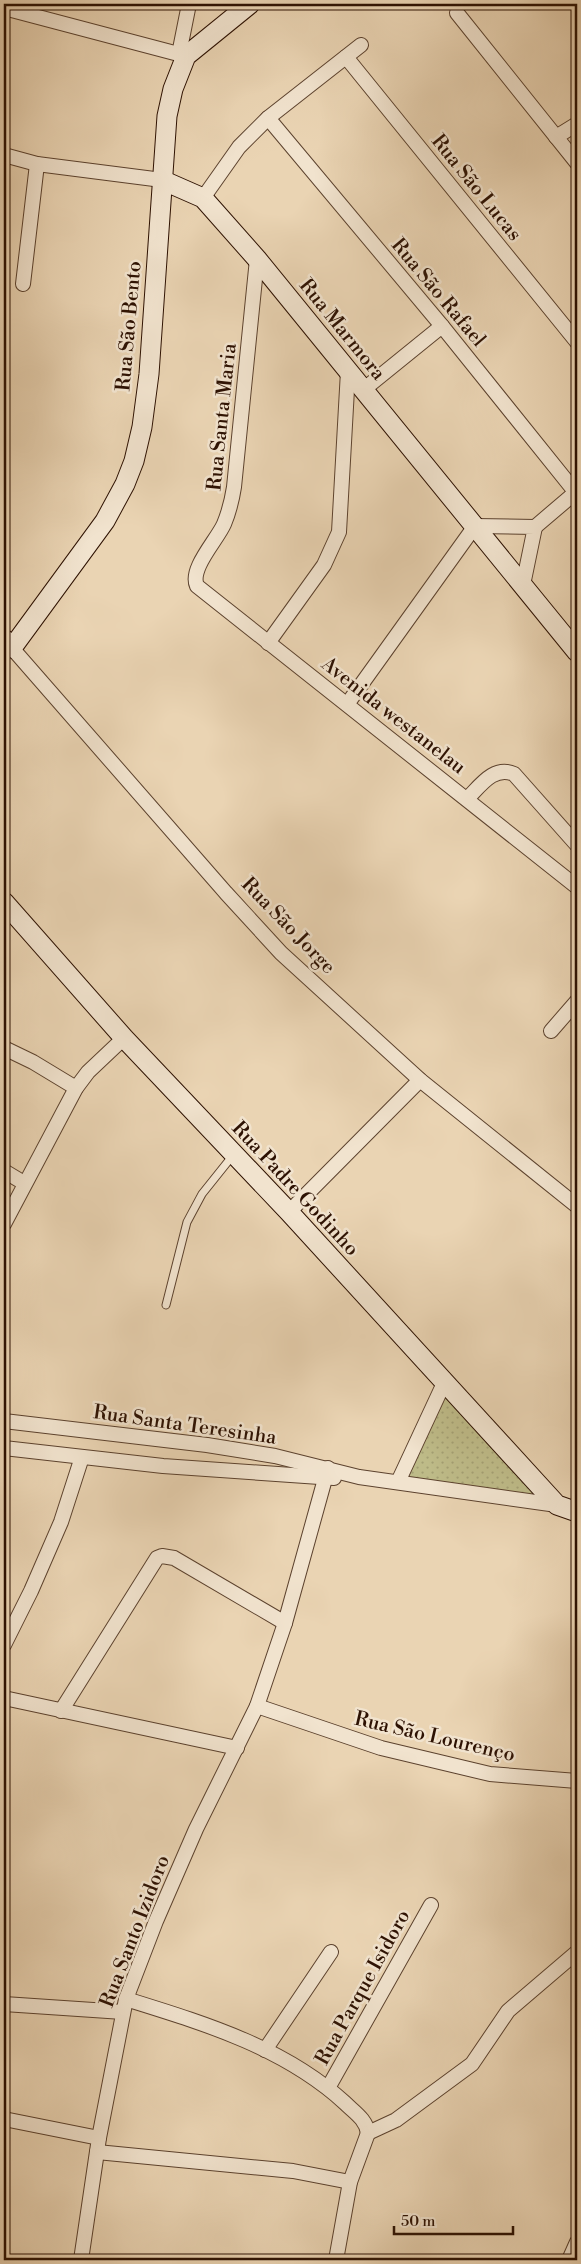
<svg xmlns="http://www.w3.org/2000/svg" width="581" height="2264" font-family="'Libre Bodoni',serif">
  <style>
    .park { fill: url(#park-dots); stroke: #766645 }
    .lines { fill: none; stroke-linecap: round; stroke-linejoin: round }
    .lane-casing { stroke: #5c422e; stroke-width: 9 }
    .street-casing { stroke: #5c422e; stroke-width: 16 }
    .secondary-casing { stroke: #2d1102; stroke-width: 21 }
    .lane { stroke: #f1e3ce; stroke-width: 7 }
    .street { stroke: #f1e3ce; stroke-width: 14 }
    .secondary { stroke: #f1e3ce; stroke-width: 19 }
    .labels { text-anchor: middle; stroke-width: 5; stroke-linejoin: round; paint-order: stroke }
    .street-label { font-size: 20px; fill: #2d1102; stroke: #f1e3ce }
  </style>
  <defs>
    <pattern id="park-dots" width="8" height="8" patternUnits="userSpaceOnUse" patternTransform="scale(1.25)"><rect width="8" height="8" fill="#bebb88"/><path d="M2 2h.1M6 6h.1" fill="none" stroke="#a4a074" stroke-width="1.8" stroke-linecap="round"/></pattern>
  </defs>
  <rect width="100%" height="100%" fill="#ead4b3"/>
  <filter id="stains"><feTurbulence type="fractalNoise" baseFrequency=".004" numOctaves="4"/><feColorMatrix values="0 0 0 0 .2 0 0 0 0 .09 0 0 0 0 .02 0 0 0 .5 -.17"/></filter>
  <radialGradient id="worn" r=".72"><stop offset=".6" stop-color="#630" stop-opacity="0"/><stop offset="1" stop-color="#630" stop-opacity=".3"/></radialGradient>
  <path class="park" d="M446 1392 541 1497 407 1479Z"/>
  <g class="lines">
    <defs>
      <path id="lane" d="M166 1305 187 1222 202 1194 234 1154"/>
      <g id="street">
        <path d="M4 8 186 56"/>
        <path d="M457 13 577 163"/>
        <path d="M179 54 189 4"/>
        <path d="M346 57 577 342"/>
        <path d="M268 118 442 326 577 494"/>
        <path d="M556 137 577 124"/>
        <path d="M4 155 37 164 162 180"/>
        <path d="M203 198 239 147 268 118 361 45"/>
        <path d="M257 259 234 487C232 500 229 512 224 524 217 540 189 569 197 586L577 887"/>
        <path d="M23 284 37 164"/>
        <path d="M363 390 442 326"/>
        <path d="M535 527 576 492"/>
        <path d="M268 643 324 565 339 532 348 371"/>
        <path d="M12 648 226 893 281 953 420 1080 577 1206"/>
        <path d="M348 703 475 526 535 527 523 585"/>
        <path d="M467 799C480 786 494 765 514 774L577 845"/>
        <path d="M551 1031 577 1001"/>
        <path d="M4 1048 33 1062 76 1088"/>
        <path d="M4 1171 24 1183"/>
        <path d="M289 1212 420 1080"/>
        <path d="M4 1224 76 1088 88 1072 124 1038"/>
        <path d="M4 1421 207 1445 275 1456 359 1477 557 1505"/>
        <path d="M4 1448 163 1466 334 1478"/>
        <path d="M398 1482 444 1383"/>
        <path d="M4 1645 31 1591 61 1522 82 1457"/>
        <path d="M4 1698 237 1748"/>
        <path d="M257 1706 381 1748 490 1774 577 1781"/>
        <path d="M61 1711 157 1558 162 1556 174 1558 285 1623"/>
        <path d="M126 1999C203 2023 284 2047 345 2103 354 2112 366 2119 368 2133"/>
        <path d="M4 2004 123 2012"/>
        <path d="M265 2050 331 1952"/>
        <path d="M328 2088 431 1905"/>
        <path d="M4 2119 99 2138"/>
        <path d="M368 2133 396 2120 472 2064 508 2011 577 1952"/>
        <path d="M97 2152 293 2171 350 2182"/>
        <path d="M81 2260 99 2138 126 1999 156 1921 196 1829 257 1706 285 1623 328 1468"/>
        <path d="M336 2260 350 2182 368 2133"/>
        <path d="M569 2260 577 2242"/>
      </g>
      <g id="secondary">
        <path d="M162 180 203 198 257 259 577 652"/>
        <path d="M4 639 12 648 105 521 125 484 134 461 142 427 149 374 167 116 173 89 186 56 250 4"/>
        <path d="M4 902 124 1038 289 1212 557 1505 577 1512"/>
      </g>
    </defs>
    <use href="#lane" class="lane-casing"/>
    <use href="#street" class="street-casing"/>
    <use href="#secondary" class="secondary-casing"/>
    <use href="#lane" class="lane"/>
    <use href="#street" class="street"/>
    <use href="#secondary" class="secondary"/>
  </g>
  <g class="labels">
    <g class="street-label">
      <text transform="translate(477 187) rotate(51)" y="7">Rua São Lucas</text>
      <text transform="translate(439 292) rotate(50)" y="7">Rua São Rafael</text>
      <text transform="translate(128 326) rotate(-85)" y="7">Rua São Bento</text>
      <text transform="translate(343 329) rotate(51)" y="7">Rua Marmora</text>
      <text transform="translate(221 417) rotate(-84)" y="7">Rua Santa Maria</text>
      <text transform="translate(394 715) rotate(38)" y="7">Avenida westanelau</text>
      <text transform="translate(289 925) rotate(46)" y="7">Rua São Jorge</text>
      <text transform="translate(296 1188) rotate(47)" y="7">Rua Padre Godinho</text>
      <text transform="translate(185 1424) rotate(8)" y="7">Rua Santa Teresinha</text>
      <text transform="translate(435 1736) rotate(13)" y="7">Rua São Lourenço</text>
      <text transform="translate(134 1931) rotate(-69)" y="7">Rua Santo Izidoro</text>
      <text transform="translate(362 1987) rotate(-61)" y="7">Rua Parque Isidoro</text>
    </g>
  </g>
  <rect width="581" height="2264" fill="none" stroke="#ead4b3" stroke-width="20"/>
  <rect x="5" y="5" width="571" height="2254" fill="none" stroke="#2d1102" stroke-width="2.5"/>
  <rect x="10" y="10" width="561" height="2244" fill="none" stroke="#2d1102"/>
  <path d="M394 2226v8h119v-8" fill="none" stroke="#2d1102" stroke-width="2.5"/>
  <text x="401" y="2226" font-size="15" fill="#2d1102" stroke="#f1e3ce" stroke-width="4" paint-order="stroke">50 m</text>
  <rect width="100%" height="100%" filter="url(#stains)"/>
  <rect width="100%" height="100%" fill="url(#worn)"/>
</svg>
